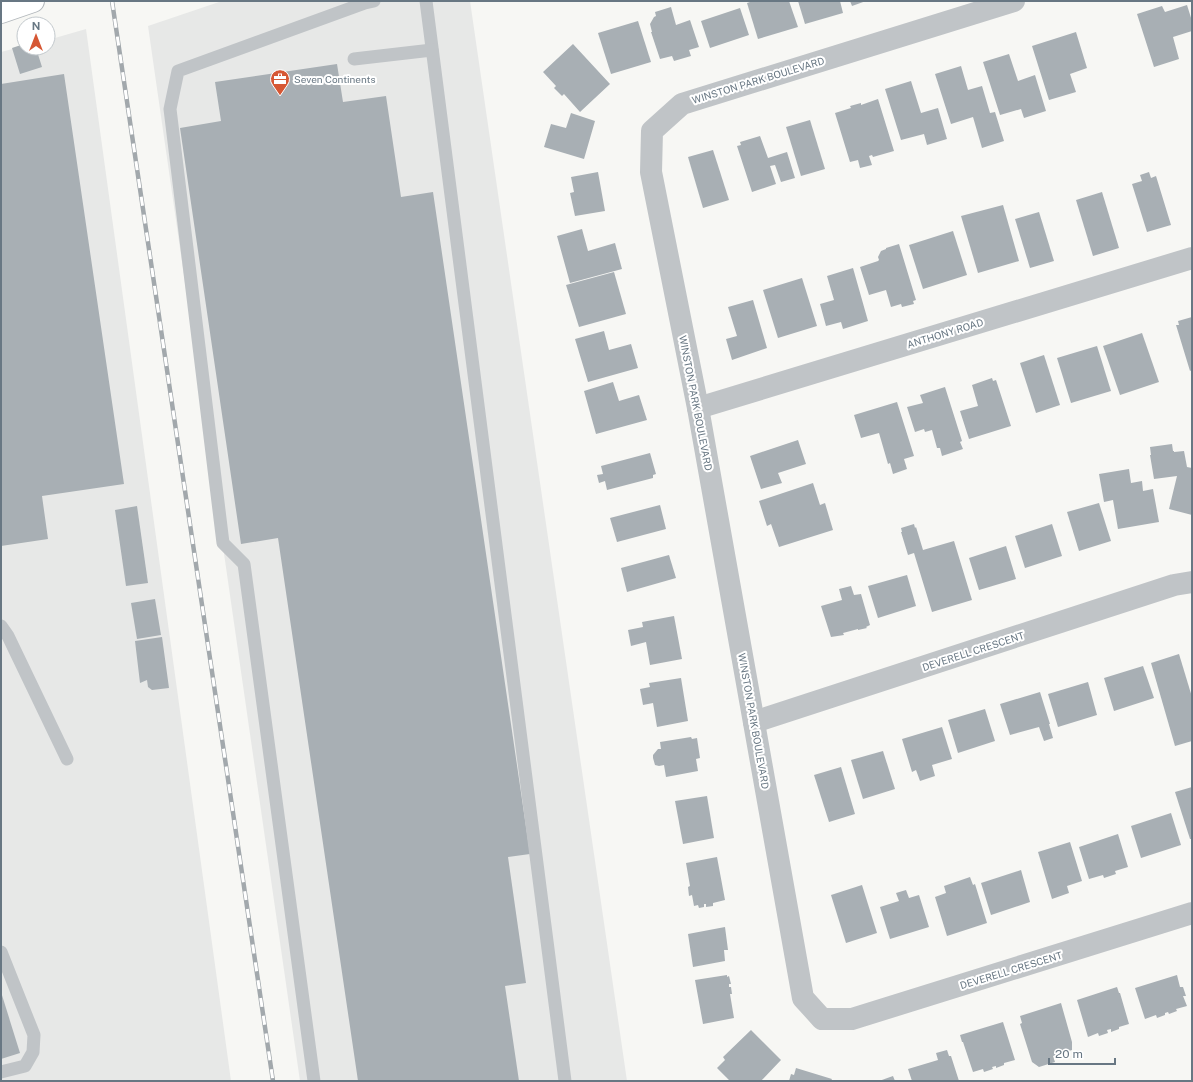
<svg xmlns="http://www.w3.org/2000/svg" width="1193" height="1082" font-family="'Public Sans',sans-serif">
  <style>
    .built { fill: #e7e8e7 }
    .building { fill: #a8afb4 }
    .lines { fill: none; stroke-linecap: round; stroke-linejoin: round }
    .secondary-casing { stroke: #b3b8bc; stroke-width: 24 }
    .lane { stroke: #c0c4c7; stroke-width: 13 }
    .street { stroke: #c0c4c7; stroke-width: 22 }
    .secondary { stroke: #fff; stroke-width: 22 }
    .rail-casing { stroke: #a2a8ac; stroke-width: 4.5 }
    .rail { stroke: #fff; stroke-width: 3; stroke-dasharray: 9; stroke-linecap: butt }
    .labels { text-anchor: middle; stroke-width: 4; stroke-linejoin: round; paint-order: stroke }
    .poi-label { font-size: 10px; fill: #687783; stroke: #fff; text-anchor: start }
    .street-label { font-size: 10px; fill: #687783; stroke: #fff }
  </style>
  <rect width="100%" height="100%" fill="#f7f7f4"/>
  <g class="built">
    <path d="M222 1H470L627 1081H300L148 26Z"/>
    <path d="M86 29 231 1081H1V52L24 46V48H48V40Z"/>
  </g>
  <g class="building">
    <path d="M753 1H789L798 27 758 39 747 3Z"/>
    <path d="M798 1H840L843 13 805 24Z"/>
    <path d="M850 1H866L852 6Z"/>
    <path d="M1187 5 1192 21V31L1173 37 1179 59 1154 67 1137 14 1162 6 1165 12Z"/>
    <path d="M671 7 676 25 690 20 699 47 689 50 691 56 674 61 672 56 660 59 651 32H652L650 24 654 17 656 16 655 12Z"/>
    <path d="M740 8 749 35 710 48 701 21Z"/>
    <path d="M638 21 651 62 611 74 598 33Z"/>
    <path d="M1076 32 1087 68 1070 74 1076 92 1049 100 1032 46Z"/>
    <path d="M24 44V48H36L42 67 20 74 12 48Z"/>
    <path d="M573 44 610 84 580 112 564 94 562 96 554 88 556 86 543 72Z"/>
    <path d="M1009 54 1018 81 1035 75 1046 111 1024 118 1021 109 1000 115 983 62Z"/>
    <path d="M337 64 343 102 386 96 401 197 433 192 530 854 508 857 526 983 505 986 519 1081H358L278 538 241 544 180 128 221 121 215 82Z"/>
    <path d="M961 66 968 90 982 86 990 113 995 112 1004 141 982 148 973 117 951 124 935 74Z"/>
    <path d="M64 74 124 484 42 496 48 539 1 546V84Z"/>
    <path d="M911 81 921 113 938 108 947 139 927 145 924 134 901 140 885 89Z"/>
    <path d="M878 99 894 151 873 157 872 155 869 156 872 165 860 168 858 160 850 162 835 113 851 108 850 106 861 103V105Z"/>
    <path d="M571 113 595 121 584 159 544 147 551 124 566 128Z"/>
    <path d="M810 120 825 169 801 176 786 127Z"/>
    <path d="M760 136 768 158 787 152 795 178 781 182 775 165 770 166 776 184 752 192 737 146 741 145 740 142Z"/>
    <path d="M713 150 729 200 703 208 688 157Z"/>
    <path d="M598 172 605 211 575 216 570 193 574 192 571 177Z"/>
    <path d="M1149 172 1151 178 1156 176 1171 225 1147 232 1132 184 1142 181 1140 175Z"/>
    <path d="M1102 192 1119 248 1093 256 1076 200Z"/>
    <path d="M1003 205 1019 261 978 273 961 216Z"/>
    <path d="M1039 212 1054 261 1030 268 1015 219Z"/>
    <path d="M582 229 588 251 615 243 622 269 570 283 557 236Z"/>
    <path d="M953 231 967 275 923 289 909 245Z"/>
    <path d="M899 244 916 300 913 301 914 304 902 307 901 304 891 307 886 290 869 295 860 267 878 261 879 260 878 257 881 251 886 249V248Z"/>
    <path d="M853 268 868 321 843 329 841 322 826 326 820 304 834 300 827 276Z"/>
    <path d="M614 272 626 314 579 327 566 285Z"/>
    <path d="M802 278 817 326 778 338 763 290Z"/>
    <path d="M753 300 767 348 732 360 726 339 737 336 728 307Z"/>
    <path d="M1192 317V370L1190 371 1176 325H1179L1178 321Z"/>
    <path d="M604 331 609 350 631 344 638 368 588 382 575 339Z"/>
    <path d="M1142 333 1159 382 1120 395 1103 346Z"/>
    <path d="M1097 346 1111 391 1071 403 1057 358Z"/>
    <path d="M1044 355 1060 405 1036 413 1020 363Z"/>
    <path d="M992 378 993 381 996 380 1011 426 969 439 960 411 978 406 972 385Z"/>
    <path d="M613 382 619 401 639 395 647 420 596 434 584 391Z"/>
    <path d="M945 387 962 441 960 442 963 449 942 456 940 448H937L932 430 925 432 924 429 915 432 907 407 923 403 920 395Z"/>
    <path d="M897 402 914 456 904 459 907 469 893 474 890 463 888 464 879 433 861 438 854 415Z"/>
    <path d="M798 440 806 464 778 473 782 483 761 489 750 456Z"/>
    <path d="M1172 444 1173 451H1174V452L1184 451 1187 467 1192 468V515L1169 509 1177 476 1154 479 1150 455H1151L1150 447Z"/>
    <path d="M650 453 656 474 653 475V478L607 490 605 481 599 483 597 475 603 474 601 466Z"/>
    <path d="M1129 469 1131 483 1142 481 1143 491 1153 489 1159 522 1118 529 1113 500 1104 502 1099 474Z"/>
    <path d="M813 483 820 505 825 503 833 530 779 547 771 524 767 526 759 501Z"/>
    <path d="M1099 503 1111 541 1079 551 1067 512Z"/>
    <path d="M660 505 666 529 617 542 610 518Z"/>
    <path d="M137 506 148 583 126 586 115 510Z"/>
    <path d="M914 524 915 528 916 527 923 550 954 541 972 600 932 612 914 553 908 555 901 532H902L901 528Z"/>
    <path d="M1052 524 1062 556 1025 568 1015 536Z"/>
    <path d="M1006 546 1016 579 979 590 969 558Z"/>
    <path d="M669 555 676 578 627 592 621 568Z"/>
    <path d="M907 575 916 606 878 618 868 586Z"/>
    <path d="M851 586 854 595 861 594 870 625 866 627 867 628 858 630V629L843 633 844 635 831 637 821 606 842 600 839 589Z"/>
    <path d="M155 599 161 635 137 639 131 603Z"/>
    <path d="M674 616 682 659 650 665 646 642 631 646 628 630 643 627 642 622Z"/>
    <path d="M162 637 169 688 152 690 148 687 147 680 140 683 135 641Z"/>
    <path d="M1179 654 1192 697V741L1175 746 1151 663Z"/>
    <path d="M1143 666 1154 698 1114 711 1104 678Z"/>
    <path d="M681 678 688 721 657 727 653 703 643 705 640 689 650 687 649 683Z"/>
    <path d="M1088 682 1097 715 1058 727 1048 694Z"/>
    <path d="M1040 692 1050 724H1049L1053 738 1044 741 1039 727 1010 735 1000 704Z"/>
    <path d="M985 709 995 741 958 753 948 720Z"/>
    <path d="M942 727 952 759 932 765 935 776 920 781 916 770 912 772 902 739Z"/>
    <path d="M691 737 692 739 697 738 700 758 696 759 698 771 666 777 664 765 659 766 655 765 653 758V755L658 749H661L660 742Z"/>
    <path d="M883 751 895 789 863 799 851 760Z"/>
    <path d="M841 767 855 814 829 822 814 775Z"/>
    <path d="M1192 787V839H1190L1175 792Z"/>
    <path d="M707 796 714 838 683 844 675 801Z"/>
    <path d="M1171 813 1181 845 1141 858 1131 826Z"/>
    <path d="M1118 834 1128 867 1115 871 1116 874 1104 878 1103 875 1089 879 1079 847Z"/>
    <path d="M1070 842 1082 881 1067 886 1069 893 1052 899 1038 852Z"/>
    <path d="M717 857 725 900 713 903V906L706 907V904H704V907L699 908 698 905 694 906 692 895 689 896 688 887 690 886 686 863Z"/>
    <path d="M1021 870 1030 902 991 915 981 883Z"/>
    <path d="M970 877 973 885 975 884 987 923 947 936 935 897 946 893 944 886Z"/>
    <path d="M862 885 877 933 846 943 831 895Z"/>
    <path d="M906 890 909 898 919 895 929 927 890 939 880 907 899 901 896 893Z"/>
    <path d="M725 927 728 950H724L725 961 693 967 688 934Z"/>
    <path d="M727 975V977L729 976 731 984H729V987H731L732 994H730L734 1018 703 1024 695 980Z"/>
    <path d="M1177 975 1180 987H1183L1186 996H1183L1187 1006 1176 1009 1177 1011 1169 1014 1168 1012 1165 1013V1015L1157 1018 1156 1015 1145 1019 1135 988Z"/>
    <path d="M1117 987 1119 993H1120L1129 1024 1119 1027V1029L1111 1032V1029L1107 1030 1108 1033 1099 1036 1098 1033 1088 1037 1077 1000Z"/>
    <path d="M1 992 20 1053 1 1059Z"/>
    <path d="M1061 1003 1072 1042V1050L1053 1056 1055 1062 1039 1067 1032 1062 1020 1024 1022 1023 1020 1016Z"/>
    <path d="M1003 1022 1015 1060 1004 1063V1065L996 1068V1066L992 1067 993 1069 984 1072 983 1069 973 1072 963 1042H962L960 1035Z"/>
    <path d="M751 1030 781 1060 761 1081H730L717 1068 725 1060 723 1057Z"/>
    <path d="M947 1050 949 1056H951L959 1081H912L908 1069 938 1060 936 1053Z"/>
    <path d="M796 1068 832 1079 831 1081H789L791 1074 794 1075Z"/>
    <path d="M893 1076 895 1081H879Z"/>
  </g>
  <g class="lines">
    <defs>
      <path id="secondary" d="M1 12 33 1"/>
    </defs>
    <use href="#secondary" class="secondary-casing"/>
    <g class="lane">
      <path d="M426 1 565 1081"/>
      <path d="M354 59 432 50"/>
      <path d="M1 626 8 636 67 759"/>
      <path d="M1 952 34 1035 33 1052 25 1066 1 1072"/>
      <path d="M314 1081 244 564 223 543 170 109 178 71 365 3 374 1"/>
    </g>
    <g class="street">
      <path d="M1014 1 682 104 652 131 651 172 698 408 803 998 822 1019H852L1192 913"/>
      <path d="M698 408 1192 258"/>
      <path d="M754 722 1174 585 1192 582"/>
    </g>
    <use href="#secondary" class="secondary"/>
    <defs>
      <path id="rail" d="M112 1 273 1081"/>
    </defs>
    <use href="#rail" class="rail-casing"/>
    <use href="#rail" class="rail"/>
  </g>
  <defs>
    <symbol id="office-pin" viewBox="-11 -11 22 30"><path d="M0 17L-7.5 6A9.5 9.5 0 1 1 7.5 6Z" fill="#d65734" stroke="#fff"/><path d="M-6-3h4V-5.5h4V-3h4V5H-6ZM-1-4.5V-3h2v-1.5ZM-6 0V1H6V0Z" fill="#fff"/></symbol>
  </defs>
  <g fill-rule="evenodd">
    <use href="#office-pin" x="269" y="68" width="22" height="30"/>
  </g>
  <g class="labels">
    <g class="poi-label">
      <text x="294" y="83">Seven Continents</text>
    </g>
    <g class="street-label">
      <text transform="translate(758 80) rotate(-17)" y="4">WINSTON PARK BOULEVARD</text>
      <text transform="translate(945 333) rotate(-17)" y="4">ANTHONY ROAD</text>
      <text transform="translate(696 403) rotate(79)" y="4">WINSTON PARK BOULEVARD</text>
      <text transform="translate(973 651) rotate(-18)" y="4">DEVERELL CRESCENT</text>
      <text transform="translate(754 721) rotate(80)" y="4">WINSTON PARK BOULEVARD</text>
      <text transform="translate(1011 970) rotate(-17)" y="4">DEVERELL CRESCENT</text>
    </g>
  </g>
  <rect width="1193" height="1082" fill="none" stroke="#687783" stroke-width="4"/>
  <g transform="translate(36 36)"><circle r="19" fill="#ffffff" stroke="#c3c9cd"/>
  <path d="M0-3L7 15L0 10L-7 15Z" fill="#d65734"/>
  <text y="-6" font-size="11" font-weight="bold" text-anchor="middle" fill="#687783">N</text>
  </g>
  <path d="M1049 1058v6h66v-6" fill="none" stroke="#687783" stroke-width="2"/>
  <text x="1055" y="1058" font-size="12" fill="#687783" stroke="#ffffff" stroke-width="3" paint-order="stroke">20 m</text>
</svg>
